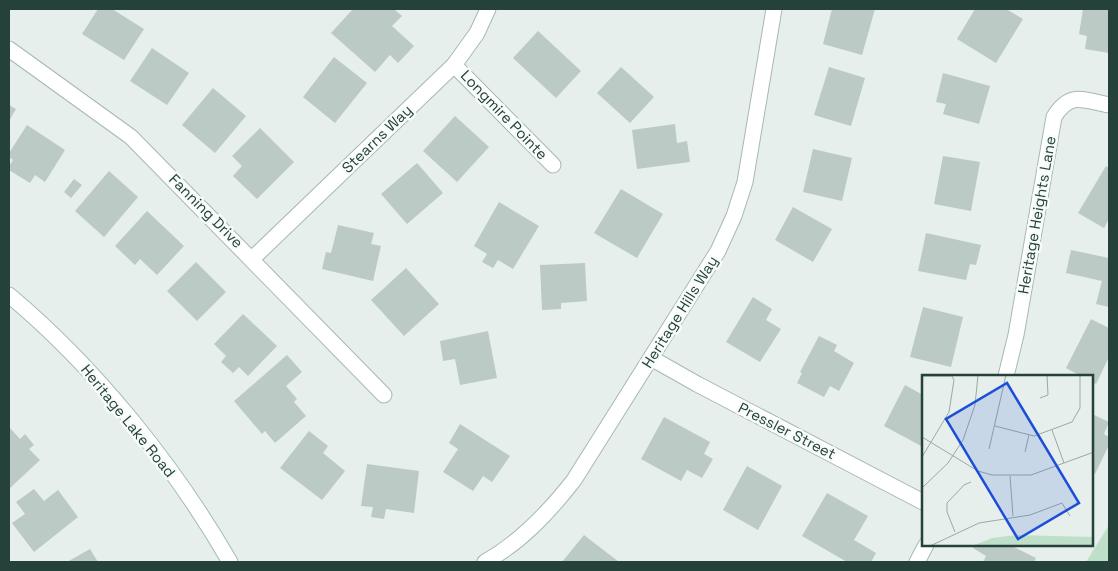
<svg xmlns="http://www.w3.org/2000/svg" width="1118" height="571" font-family="'Space Grotesk',sans-serif">
  <style>
    .green { fill: #bfe0c8 }
    .building { fill: #bbcac4 }
    .lines { fill: none; stroke-linecap: round; stroke-linejoin: round }
    .street-casing { stroke: #a8b8b2; stroke-width: 17 }
    .secondary-casing { stroke: #a4bbb3; stroke-width: 17 }
    .street { stroke: #fff; stroke-width: 15 }
    .secondary { stroke: #fff; stroke-width: 15 }
    .labels { text-anchor: middle; stroke-width: 5; stroke-linejoin: round; paint-order: stroke }
    .street-label { font-size: 15px; fill: #24423a; stroke: #f7fbf9 }
    .inset-road { fill: none; stroke: #98aaa4; stroke-width: 1 }
    .view { fill: #1d4ed8; fill-opacity: 0.15; stroke: #1d4ed8; stroke-width: 2.5 }
    .inset-edge { fill: none; stroke: #24423a; stroke-width: 2.5 }
  </style>
  <rect width="100%" height="100%" fill="#e6efeb"/>
  <path class="green" d="M1109 525V562H1086Z"/>
  <g class="building">
    <path d="M98 9H112L144 29 124 60 82 34Z"/>
    <path d="M353 9H394L402 16 392 26 414 46 398 63 390 55 375 72 331 33Z"/>
    <path d="M832 9H875L862 55 823 44Z"/>
    <path d="M975 9H1006L1023 19 996 63 957 39Z"/>
    <path d="M1083 9H1109V53L1085 49 1087 36 1079 34Z"/>
    <path d="M538 31 581 71 556 98 513 58Z"/>
    <path d="M152 48 189 73 167 105 130 81Z"/>
    <path d="M334 57 367 83 335 123 303 97Z"/>
    <path d="M621 67 654 97 630 123 597 93Z"/>
    <path d="M829 67 865 78 851 126 814 115Z"/>
    <path d="M943 73 990 86 979 124 943 114 946 104 936 102Z"/>
    <path d="M213 88 246 116 215 153 182 125Z"/>
    <path d="M9 105 16 109 9 121Z"/>
    <path d="M455 116 489 147 457 182 423 151Z"/>
    <path d="M675 124 677 143 687 141 690 162 637 169 632 130Z"/>
    <path d="M27 125 65 150 45 182 35 175 30 183 9 170V166L13 160 9 157V153Z"/>
    <path d="M260 128 294 162 257 199 233 176 242 166 232 156Z"/>
    <path d="M813 149 852 158 842 201 803 192Z"/>
    <path d="M943 156 980 162 971 211 934 204Z"/>
    <path d="M417 163 443 193 407 224 381 194Z"/>
    <path d="M1106 166 1109 168V219L1104 228 1078 213Z"/>
    <path d="M109 171 138 197 104 237 75 211Z"/>
    <path d="M74 179 82 185 71 198 64 192Z"/>
    <path d="M621 189 663 214 637 258 594 233Z"/>
    <path d="M499 202 539 226 513 269 498 260 493 268 482 262 487 254 474 246Z"/>
    <path d="M793 207 832 229 813 262 775 240Z"/>
    <path d="M147 211 184 246 157 275 140 259 135 265 115 246Z"/>
    <path d="M338 225 374 233 371 244 381 246 373 281 322 269 326 252 331 253Z"/>
    <path d="M926 233 981 245 976 265 970 264 966 280 918 271Z"/>
    <path d="M1071 250 1109 258V307L1096 304 1102 281 1066 273Z"/>
    <path d="M196 262 226 292 197 321 167 291Z"/>
    <path d="M585 263 587 301 561 303V309L542 310 540 265Z"/>
    <path d="M406 268 439 304 404 336 371 300Z"/>
    <path d="M753 297 772 309 766 320 781 329 760 362 726 342Z"/>
    <path d="M923 307 963 317 951 367 910 357Z"/>
    <path d="M243 314 277 346 248 376 239 367 233 373 221 362 226 356 214 344Z"/>
    <path d="M1091 319 1109 328V357L1096 384 1092 382V376H1081L1066 368Z"/>
    <path d="M488 331 497 378 460 385 455 359 443 361 440 341Z"/>
    <path d="M819 336 837 345 834 351 854 363 839 391 830 386 824 397 797 383 802 373 800 372Z"/>
    <path d="M287 355 302 372 286 386 297 399 294 402 306 416 275 443 265 431 262 434 234 401Z"/>
    <path d="M905 385 923 395V447L884 426Z"/>
    <path d="M1092 414 1109 422 1104 434 1109 437V445L1095 474 1092 472Z"/>
    <path d="M664 417 710 442 704 454 713 459 702 478 687 470 681 481 641 459Z"/>
    <path d="M460 424 510 456 492 482 483 476 473 491 443 472 458 449 449 443Z"/>
    <path d="M9 427 20 439 25 434 34 445 29 449 40 460 9 489Z"/>
    <path d="M309 431 328 446 323 453 345 471 322 500 280 468Z"/>
    <path d="M367 464 419 471 414 513 386 509 384 519 371 517 373 507 361 506Z"/>
    <path d="M747 466 782 486 758 530 723 510Z"/>
    <path d="M34 489 44 501 58 490 78 517 34 552 12 523 25 514 16 502Z"/>
    <path d="M827 493 868 516 854 540 876 553 871 562H847L802 536Z"/>
    <path d="M584 535 619 562H562Z"/>
    <path d="M975 545H1010L1036 558 1034 562H983L986 556 973 548Z"/>
    <path d="M90 549 98 562H67Z"/>
  </g>
  <g class="lines">
    <defs>
      <g id="street">
        <path d="M9 49 131 137 384 395"/>
        <path d="M454 65 553 165"/>
        <path d="M252 259 454 65 477 33 488 9"/>
        <path d="M651 358 697 384 923 502"/>
        <path d="M1006 376 1016 335 1054 117C1070 91 1083 100 1109 105"/>
        <path d="M485 562C521 542 549 512 574 480L718 251 734 216 745 182 774 9"/>
        <path d="M917 562 926 545"/>
      </g>
      <path id="secondary" d="M9 295C95 367 174 465 230 562"/>
    </defs>
    <use href="#street" class="street-casing"/>
    <use href="#secondary" class="secondary-casing"/>
    <use href="#street" class="street"/>
    <use href="#secondary" class="secondary"/>
  </g>
  <g class="labels">
    <g class="street-label">
      <text transform="translate(504 115) rotate(46)" y="5">Longmire Pointe</text>
      <text transform="translate(377 139) rotate(-44)" y="5">Stearns Way</text>
      <text transform="translate(206 211) rotate(45)" y="5">Fanning Drive</text>
      <text transform="translate(1037 215) rotate(-80)" y="5">Heritage Heights Lane</text>
      <text transform="translate(680 312) rotate(-58)" y="5">Heritage Hills Way</text>
      <text transform="translate(128 421) rotate(51)" y="5">Heritage Lake Road</text>
      <text transform="translate(787 431) rotate(27)" y="5">Pressler Street</text>
    </g>
  </g>
  <g transform="translate(922 375)">
    <rect width="171" height="171" fill="#e6efeb"/>
    <path d="M94 160 171 162V171H50L70 163Z" fill="#bfe0c8"/>
    <path class="inset-road" d="M0 1H30L32 5 27 37 0 82M118 23 126 20 125 0M73 51 112 61 150 47 158 33V0M130 55 142 88M0 62 56 96 70 100H109L172 77M67 74 84 0M103 77 107 60M88 101 91 141M0 113 26 88 41 65 53 30 56 0M33 157 25 137V128L42 110 49 107M8 171 57 148 108 140 140 128 148 141"/>
    <path class="view" d="M85 8 157 128 96 164 24 44Z"/>
    <rect width="171" height="171" class="inset-edge"/>
  </g>
  <rect width="1118" height="571" fill="none" stroke="#24423a" stroke-width="20"/>
</svg>
